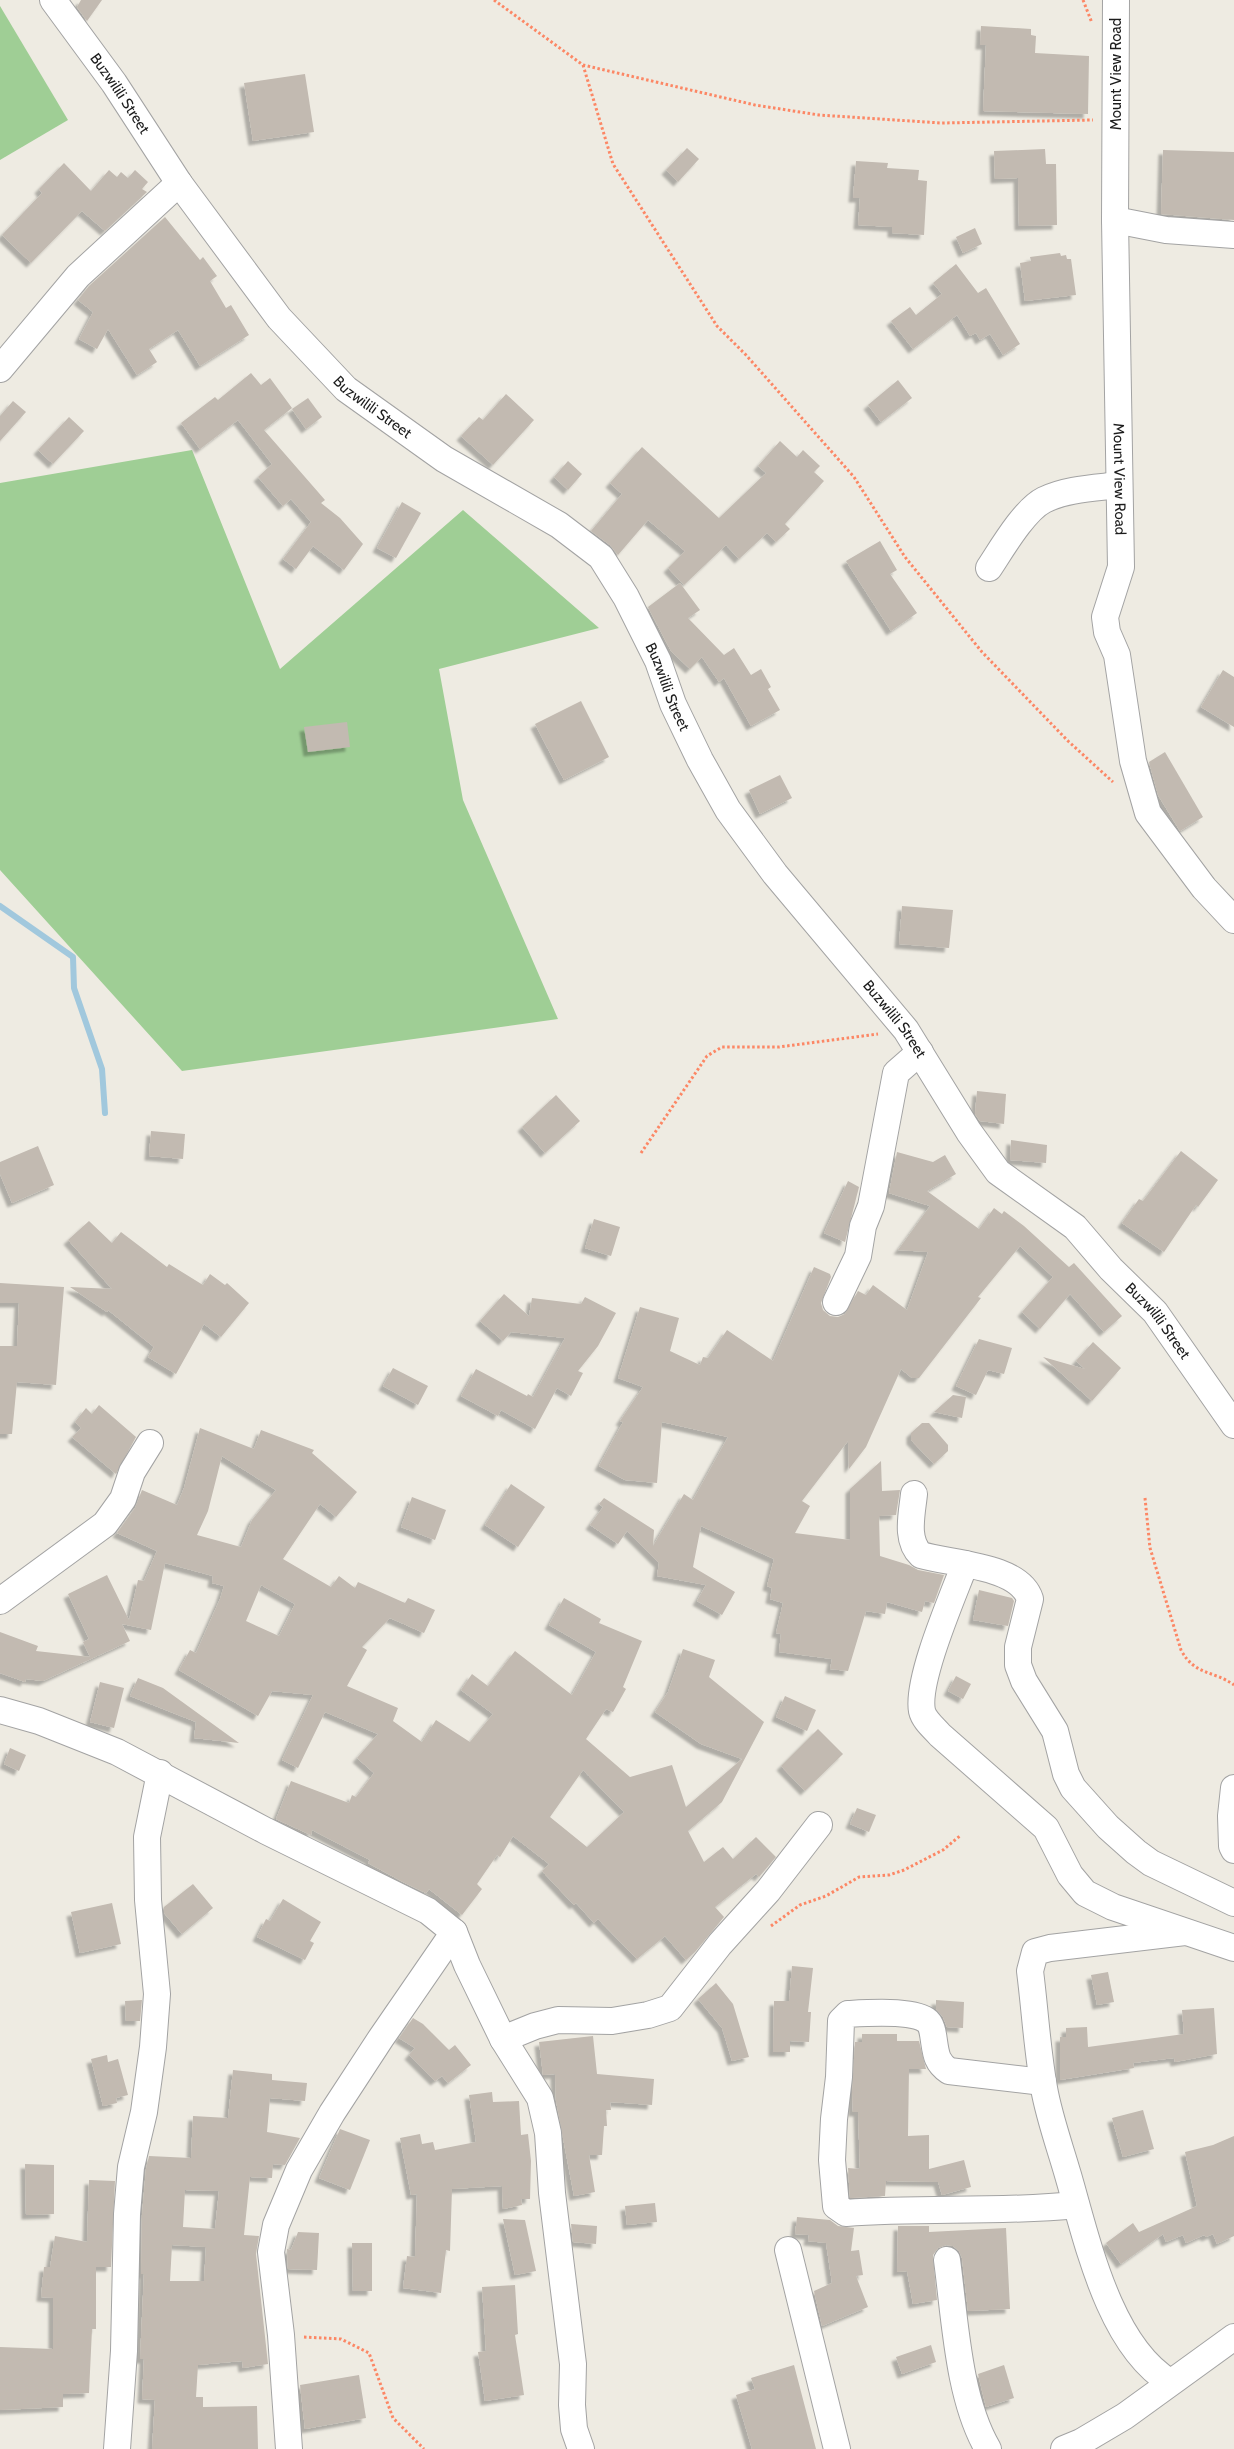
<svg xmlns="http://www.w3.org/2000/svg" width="1234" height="2449" font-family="Cabin,sans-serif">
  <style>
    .forest { fill: #9fce95 }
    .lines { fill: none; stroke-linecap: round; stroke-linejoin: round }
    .stream { stroke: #a1c8dd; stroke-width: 6 }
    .building { fill: #c2bab1; fill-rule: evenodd; filter: url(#shadow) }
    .minor-casing { stroke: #a3a3a3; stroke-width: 28 }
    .path { stroke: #fc8765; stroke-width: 3; stroke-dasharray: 2.5 2.5; stroke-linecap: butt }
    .minor { stroke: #fff; stroke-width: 26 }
    .labels { text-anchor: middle; stroke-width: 5; stroke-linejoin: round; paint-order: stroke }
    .street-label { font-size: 15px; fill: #1c1c1c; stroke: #fff }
  </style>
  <defs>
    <filter id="shadow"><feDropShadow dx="-4.5" dy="4.5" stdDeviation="1" flood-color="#0004"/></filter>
  </defs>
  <rect width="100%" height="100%" fill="#eeebe2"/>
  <g class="forest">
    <path d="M0 6 68 120 0 160Z"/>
    <path d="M192 450 280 669 463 510 599 628 439 669 463 800 558 1019 182 1071 0 870V483Z"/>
  </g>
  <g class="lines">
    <path class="stream" d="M0 906 73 957 74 988 102 1069 105 1113"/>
  </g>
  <g class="building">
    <path d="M81 0H102L87 21 77 7Z"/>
    <path d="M981 26 1031 29V35L1036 36 1035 53 1089 56 1088 114 983 111 986 45H980Z"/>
    <path d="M305 74 314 132 253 141 244 83Z"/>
    <path d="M687 148 699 159 678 182 666 170Z"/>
    <path d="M1045 149 1046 164H1056L1057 225 1019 226 1018 178 995 179 994 151Z"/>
    <path d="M1163 150 1234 152V220L1161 214Z"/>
    <path d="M856 161 888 163 887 168 919 170 918 180 927 181 924 235 892 233V227L858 225 860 198H853Z"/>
    <path d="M64 163 91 191 109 170 117 177 121 172 128 178 135 170 148 182 142 189 147 192 105 231 82 211 31 263 2 235 42 193 39 189Z"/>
    <path d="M165 217 200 260 203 257 217 276 210 281 226 308 231 305 249 335 200 366 178 330 149 349 157 362 137 375 108 329 97 349 79 339 93 312 78 300 89 286Z"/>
    <path d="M975 228 982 244 963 253 956 237Z"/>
    <path d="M1060 253 1061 256 1066 255 1067 259H1071L1076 295 1025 301 1020 263 1031 261 1030 257Z"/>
    <path d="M956 264 978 293 986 288 1020 344 1003 355 990 334 980 340 976 333 970 336 957 315 913 349 891 321 910 307 916 315 942 294 933 283Z"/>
    <path d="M251 373 261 385 270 378 292 408 264 430 325 500 321 503 340 518 363 544 344 570 313 546 296 569 283 559 311 522 291 499 283 506 258 477 272 464 238 420 200 449 181 423 215 397 218 400Z"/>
    <path d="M898 380 912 398 881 422 868 405Z"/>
    <path d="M506 394 534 420 493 465 461 436 479 417 483 420Z"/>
    <path d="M308 398 322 417 306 429 292 409Z"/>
    <path d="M13 401 26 412 0 441V416Z"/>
    <path d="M69 417 84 431 53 464 38 450Z"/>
    <path d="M780 441 797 457 803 450 820 466 814 472 824 481 785 524 790 529 776 542 767 533 739 559 726 545 684 585 668 568 685 551 648 520 618 555 610 545 591 531 622 494 610 483 642 447 719 518 766 473 758 466Z"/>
    <path d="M568 461 582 474 568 490 554 477Z"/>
    <path d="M402 502 421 513 396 558 377 548Z"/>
    <path d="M880 541 897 570 890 574 917 613 891 631 846 561Z"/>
    <path d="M680 583 700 610 688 618 724 655 734 648 751 675 761 669 771 687 768 689 780 710 751 726 724 678 719 682 702 657 690 669 671 651 648 607Z"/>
    <path d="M1223 670 1234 677V727L1201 707Z"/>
    <path d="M581 701 609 757 564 780 535 724Z"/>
    <path d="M347 722 350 747 308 752 304 727Z"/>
    <path d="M1165 752 1203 817 1180 831 1158 795 1149 762Z"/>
    <path d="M780 775 792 798 760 814 749 790Z"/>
    <path d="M902 906 953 910 949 948 899 944Z"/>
    <path d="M977 1091 1006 1094 1004 1124 980 1121 975 1114Z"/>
    <path d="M556 1095 580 1121 545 1153 522 1127Z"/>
    <path d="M151 1131 185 1134 183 1159 149 1156Z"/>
    <path d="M1011 1140 1047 1145 1046 1163 1010 1160Z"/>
    <path d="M38 1146 54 1185 12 1203 0 1174V1162Z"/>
    <path d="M1181 1151 1218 1180 1198 1207 1196 1205 1164 1252 1122 1223 1139 1199 1143 1201Z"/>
    <path d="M897 1152 933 1162 945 1155 956 1174 927 1191 979 1229 994 1208 1002 1214 1004 1211 1024 1226 1069 1267 1074 1263 1122 1316 1104 1332 1070 1294 1040 1329 1022 1312 1053 1277 1020 1246 978 1297 981 1298 919 1378H912L901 1369 866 1447 849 1469 848 1441 802 1501 810 1506 795 1533 850 1540V1489L881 1461 882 1491 900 1490 896 1515 879 1516 880 1556 909 1565 918 1570 944 1575 934 1603 925 1601 922 1612 887 1602 885 1614 866 1611 848 1671 830 1669 832 1659 779 1652 781 1634 776 1633 783 1603 770 1599 772 1588 767 1586 774 1559 701 1526 693 1567 735 1592 722 1615 697 1601 706 1585 657 1576 659 1563 627 1531 618 1544 590 1525 603 1507 599 1504 604 1498 654 1530 653 1546 684 1494 693 1500 728 1437 662 1422 657 1483 625 1480 599 1466 623 1422 620 1421 643 1387 618 1378 640 1307 679 1318 670 1351 700 1365 703 1357 708 1358 727 1330 773 1361 814 1267 830 1274 831 1277 821 1303 823 1310 830 1316 838 1317 845 1314 858 1291 866 1295 873 1285 907 1310 928 1252 898 1250 930 1206 889 1193Z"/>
    <path d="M848 1181 859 1187 845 1242 824 1233Z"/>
    <path d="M594 1219 620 1227 611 1256 585 1248Z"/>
    <path d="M89 1221 112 1243 121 1232 167 1267 169 1264 203 1285 210 1274 225 1285 227 1283 249 1303 221 1337 204 1324 176 1374 148 1357 154 1347 108 1310 107 1312 70 1287 112 1289 68 1240Z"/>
    <path d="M0 1283 64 1287 56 1385 17 1382 12 1434H0V1346H17L19 1303H0Z"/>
    <path d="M504 1294 529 1316 532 1298 581 1304 585 1297 616 1313 598 1346 578 1371 583 1373 571 1396 557 1388 535 1429 501 1410 498 1416 461 1396 476 1369 527 1396 528 1394 533 1397 565 1338 511 1332 503 1341 480 1321Z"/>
    <path d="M979 1339 1012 1348 1004 1374 988 1370 976 1395 956 1386Z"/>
    <path d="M1093 1342 1121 1368 1092 1401 1043 1357 1085 1369 1076 1361Z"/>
    <path d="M393 1368 428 1386 418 1405 383 1386Z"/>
    <path d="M953 1395 966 1397 962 1418 934 1412Z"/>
    <path d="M99 1405 136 1437 116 1474 72 1437 81 1428 75 1422 86 1408 92 1414Z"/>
    <path d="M922 1423H929L948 1445V1451L934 1464 911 1440V1433Z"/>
    <path d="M200 1428 254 1449 261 1430 314 1450 312 1453 357 1492 336 1517 320 1504 283 1559 331 1587 339 1576 355 1588 358 1582 405 1603 408 1598 435 1610 424 1633 390 1618 362 1647 367 1650 347 1686 398 1708 393 1721 422 1742 436 1720 470 1742 493 1714 461 1690 472 1674 488 1686 515 1651 572 1695 596 1652 549 1625 564 1598 601 1619 599 1623 642 1641 623 1687 626 1689 613 1712 606 1709 586 1739 630 1777 672 1765 686 1807 742 1759 701 1744 655 1712 668 1692 683 1649 715 1660 709 1677 764 1722 722 1802 688 1831 704 1862 723 1847 733 1859 756 1837 776 1857 759 1877 756 1874 715 1907 724 1917 695 1952 686 1960 665 1936 637 1959 598 1919 594 1923 576 1903 574 1905 542 1871 549 1864 513 1836 500 1857 497 1855 477 1884 482 1889 462 1915 429 1889 426 1893 405 1883 368 1863 370 1860 312 1830 311 1835 276 1819 291 1781 349 1803 352 1795 356 1797 374 1773 357 1758 378 1734 325 1712 298 1768 282 1760 313 1695 272 1691 258 1716 179 1670 190 1650 196 1653 220 1599 224 1586 212 1583 213 1576 165 1563 151 1630 122 1624 130 1641 43 1681 26 1679 25 1682 0 1673V1632L38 1646 36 1651 90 1657 83 1642 89 1639 68 1594 107 1575 129 1620 138 1580 144 1581 157 1551 117 1533 135 1508 142 1490 177 1505 184 1488ZM222 1456 276 1490 252 1520 241 1547 197 1535 208 1511ZM261 1585 295 1604 279 1636 246 1621ZM583 1770 624 1812 587 1847 550 1817Z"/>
    <path d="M511 1484 545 1507 518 1547 485 1525Z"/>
    <path d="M412 1497 446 1510 435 1540 401 1527Z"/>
    <path d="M979 1590 1012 1598 1014 1601 1008 1626 973 1620Z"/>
    <path d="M956 1676 971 1684 963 1699 948 1691Z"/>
    <path d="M138 1678 163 1688 239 1743 194 1738 196 1722 130 1696Z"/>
    <path d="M100 1682 124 1688 114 1728 90 1722Z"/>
    <path d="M785 1696 816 1710 807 1731 776 1717Z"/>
    <path d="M818 1729 843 1754 805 1791 781 1766Z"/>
    <path d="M10 1748 26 1755 19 1771 4 1764Z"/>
    <path d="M857 1808 876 1815 869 1832 850 1824Z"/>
    <path d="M193 1884 213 1908 182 1934 164 1913V1907Z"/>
    <path d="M283 1899 321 1922 310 1941 314 1943 305 1960 257 1937 266 1919 270 1921Z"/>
    <path d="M112 1903 121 1944 80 1953 71 1912Z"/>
    <path d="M792 1966 813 1968 808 2012H811L809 2042 790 2041V2052H773L774 2001H789Z"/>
    <path d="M1108 1972 1114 2002 1097 2005 1091 1975Z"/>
    <path d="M716 1983 733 2004 749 2057 732 2061 722 2028 698 1999Z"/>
    <path d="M142 2000 140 2021H126L125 2001Z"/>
    <path d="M936 2000 964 2002 963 2028 947 2027 943 2017 936 2009Z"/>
    <path d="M1214 2008 1217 2054 1175 2062 1174 2058 1133 2063 1134 2068 1060 2080V2037H1066V2028L1087 2027 1088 2047 1184 2034 1182 2010Z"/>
    <path d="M413 2018 423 2024 449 2050 455 2045 471 2065 448 2083 442 2076 435 2081 409 2055 415 2048 399 2038Z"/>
    <path d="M862 2034H897V2041H919L926 2069H909L908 2136 929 2135V2169L964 2160 971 2187 942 2195 938 2182 886 2181 885 2196 850 2198 848 2168 860 2169 858 2112H853L852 2092 855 2042H862Z"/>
    <path d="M593 2036 597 2074 654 2079 652 2105 610 2102 611 2110H606L607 2126H604L602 2155H589L595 2192 574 2196 556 2101 555 2074 543 2075 539 2042Z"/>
    <path d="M107 2055 108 2062 118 2059 128 2095 116 2098 117 2103 103 2106 91 2059Z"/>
    <path d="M233 2070 272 2074V2080L307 2083 305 2101 270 2098 267 2132 300 2138 285 2165 273 2164 272 2178 250 2177 244 2235 259 2236 256 2254 268 2364 243 2368 242 2361 198 2365 196 2397H203V2407L257 2406 258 2449H152L155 2400 142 2399 144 2359H140L144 2274H141L142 2215 146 2169 149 2156 191 2158 193 2116 228 2118ZM185 2190 219 2191 215 2229 183 2227ZM172 2245 206 2247 204 2281H170Z"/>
    <path d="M492 2092 493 2102 519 2101 521 2135 528 2134 531 2161 530 2199H521L522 2205 503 2209 502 2186 452 2189 450 2251 446 2250 441 2293 403 2288 407 2256 415 2257 417 2194 411 2195 400 2138 420 2134 422 2144 433 2142 435 2150 476 2142 469 2095Z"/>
    <path d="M1143 2110 1154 2149 1123 2157 1112 2118Z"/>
    <path d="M340 2129 370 2140 350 2190 319 2178Z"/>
    <path d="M1234 2136V2236L1217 2244 1213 2234 1206 2237 1204 2235 1186 2243 1183 2235 1166 2242 1163 2234 1121 2264 1106 2243 1133 2223 1139 2232 1197 2206 1185 2152 1213 2145Z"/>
    <path d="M25 2164 54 2165V2214L26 2215Z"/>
    <path d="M89 2180 115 2181 111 2267H96V2329H92L89 2393 63 2394V2407L0 2410V2347L53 2349V2298L41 2297 44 2267H50L55 2236 87 2242Z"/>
    <path d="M655 2203 657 2222 627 2225 625 2206Z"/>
    <path d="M797 2217 830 2220 838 2226 854 2228 851 2251 859 2250 863 2275 856 2276 868 2307 822 2326 814 2291 832 2283 826 2243 808 2241 809 2235 795 2234Z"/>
    <path d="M503 2219 525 2220 536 2271 515 2275Z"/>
    <path d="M571 2224 597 2226 596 2244 573 2242Z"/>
    <path d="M898 2226H929V2232L1006 2228 1010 2309 968 2311 962 2258 959 2251 953 2246 946 2245 938 2248 933 2255 937 2300 913 2304 907 2271 897 2272Z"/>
    <path d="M298 2232 319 2233 317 2270 288 2269 287 2249 291 2250Z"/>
    <path d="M352 2243H372V2291H353Z"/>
    <path d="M515 2285 518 2334 515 2335 524 2395 485 2401 478 2352 486 2351 482 2287Z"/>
    <path d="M931 2345 936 2362 902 2374 896 2357Z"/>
    <path d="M794 2365 816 2449H752L736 2395 755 2389 751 2378Z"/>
    <path d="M1004 2365 1014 2398 986 2407 978 2374Z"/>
    <path d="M359 2375 366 2418 305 2429 300 2385Z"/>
  </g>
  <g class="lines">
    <defs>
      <g id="minor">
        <path id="s1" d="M53 0 114 83 179 183 279 318 346 389 444 459 559 525 601 557 626 597 658 661 673 704 700 760 728 810 775 874 906 1030 969 1132 998 1172 1075 1227 1111 1269 1155 1312 1234 1425"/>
        <path id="s2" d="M1116 0 1115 220 1121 567 1105 617 1107 632 1117 655 1133 761 1148 813 1204 888 1234 920"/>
        <path d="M1115 220 1166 230 1234 235"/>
        <path d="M0 369 78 276 179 183"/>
        <path d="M989 568C1001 550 1024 510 1044 500 1066 489 1095 488 1119 485"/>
        <path d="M836 1302 858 1256 863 1226 871 1206 896 1073 920 1052"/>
        <path d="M914 1494C912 1514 905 1540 921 1555 951 1564 1019 1565 1030 1599L1018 1647V1665L1024 1681 1055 1731 1066 1774 1073 1788 1108 1827 1136 1852 1151 1863 1234 1903"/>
        <path d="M965 1564C953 1596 916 1680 922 1711 924 1720 934 1728 940 1735L1046 1828 1070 1875 1085 1893 1113 1907 1234 1948"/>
        <path d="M0 1601 105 1524 123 1499 132 1472 150 1443"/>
        <path d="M0 1710 39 1721 117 1752 266 1831 428 1911 454 1932 467 1965 503 2039 540 2098 548 2133 552 2193 573 2364 572 2405 574 2429 581 2449"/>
        <path d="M1234 1788 1231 1816 1232 1846 1234 1850"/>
        <path d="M503 2039 535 2026 558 2020 612 2021 648 2015 670 2008 720 1944 768 1891 819 1825"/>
        <path d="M1043 2082 949 2071C937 2063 936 2055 934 2041 933 2034 932 2024 926 2020 911 2010 866 2013 848 2014L841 2021 839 2077 834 2119 832 2160 836 2206 846 2213C923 2207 999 2213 1076 2205"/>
        <path d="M788 2250 837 2449"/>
        <path d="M947 2260C955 2319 958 2398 988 2449"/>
        <path d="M1170 2382C1109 2345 1087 2240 1068 2175 1060 2147 1049 2117 1044 2088 1037 2049 1035 2010 1030 1971L1035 1952 1050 1948 1185 1932"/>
        <path d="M117 2449 124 2351 127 2214 131 2167 144 2112 153 2047 157 1994 148 1900 147 1837 160 1773"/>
        <path d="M289 2449 281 2335 271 2252 276 2225 299 2170 332 2113 381 2038 454 1932"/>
        <path d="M1064 2449 1081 2442 1125 2416 1234 2337"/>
      </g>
    </defs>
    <use href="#minor" class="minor-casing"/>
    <g class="path">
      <path d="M494 0 583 65 755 105 819 115 941 123 1093 120"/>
      <path d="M1083 0 1092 23"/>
      <path d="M583 65 613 164 717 326 746 355 854 477 905 557 982 652 1068 741 1113 782"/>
      <path d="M641 1153 707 1056 722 1047H779L878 1034"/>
      <path d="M1145 1498 1150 1548 1181 1650C1195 1676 1213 1670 1234 1685"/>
      <path d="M771 1926 800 1905 826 1896 859 1877 889 1875 904 1870 943 1850 961 1835"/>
      <path d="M304 2337 341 2339 369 2353 393 2418 424 2449"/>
    </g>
    <use href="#minor" class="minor"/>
  </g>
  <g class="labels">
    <g class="street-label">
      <text transform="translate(1116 74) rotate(-90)" y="5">Mount View Road</text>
      <text dy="5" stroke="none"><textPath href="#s1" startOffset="115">Buzwilili Street</textPath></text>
      <text dy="5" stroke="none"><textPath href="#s1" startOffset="520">Buzwilili Street</textPath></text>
      <text dy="5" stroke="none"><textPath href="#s2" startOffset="479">Mount View Road</textPath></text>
      <text dy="5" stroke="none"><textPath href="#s1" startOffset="940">Buzwilili Street</textPath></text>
      <text dy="5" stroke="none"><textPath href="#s1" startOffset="1345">Buzwilili Street</textPath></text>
      <text dy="5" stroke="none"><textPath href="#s1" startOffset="1750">Buzwilili Street</textPath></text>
    </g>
  </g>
</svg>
